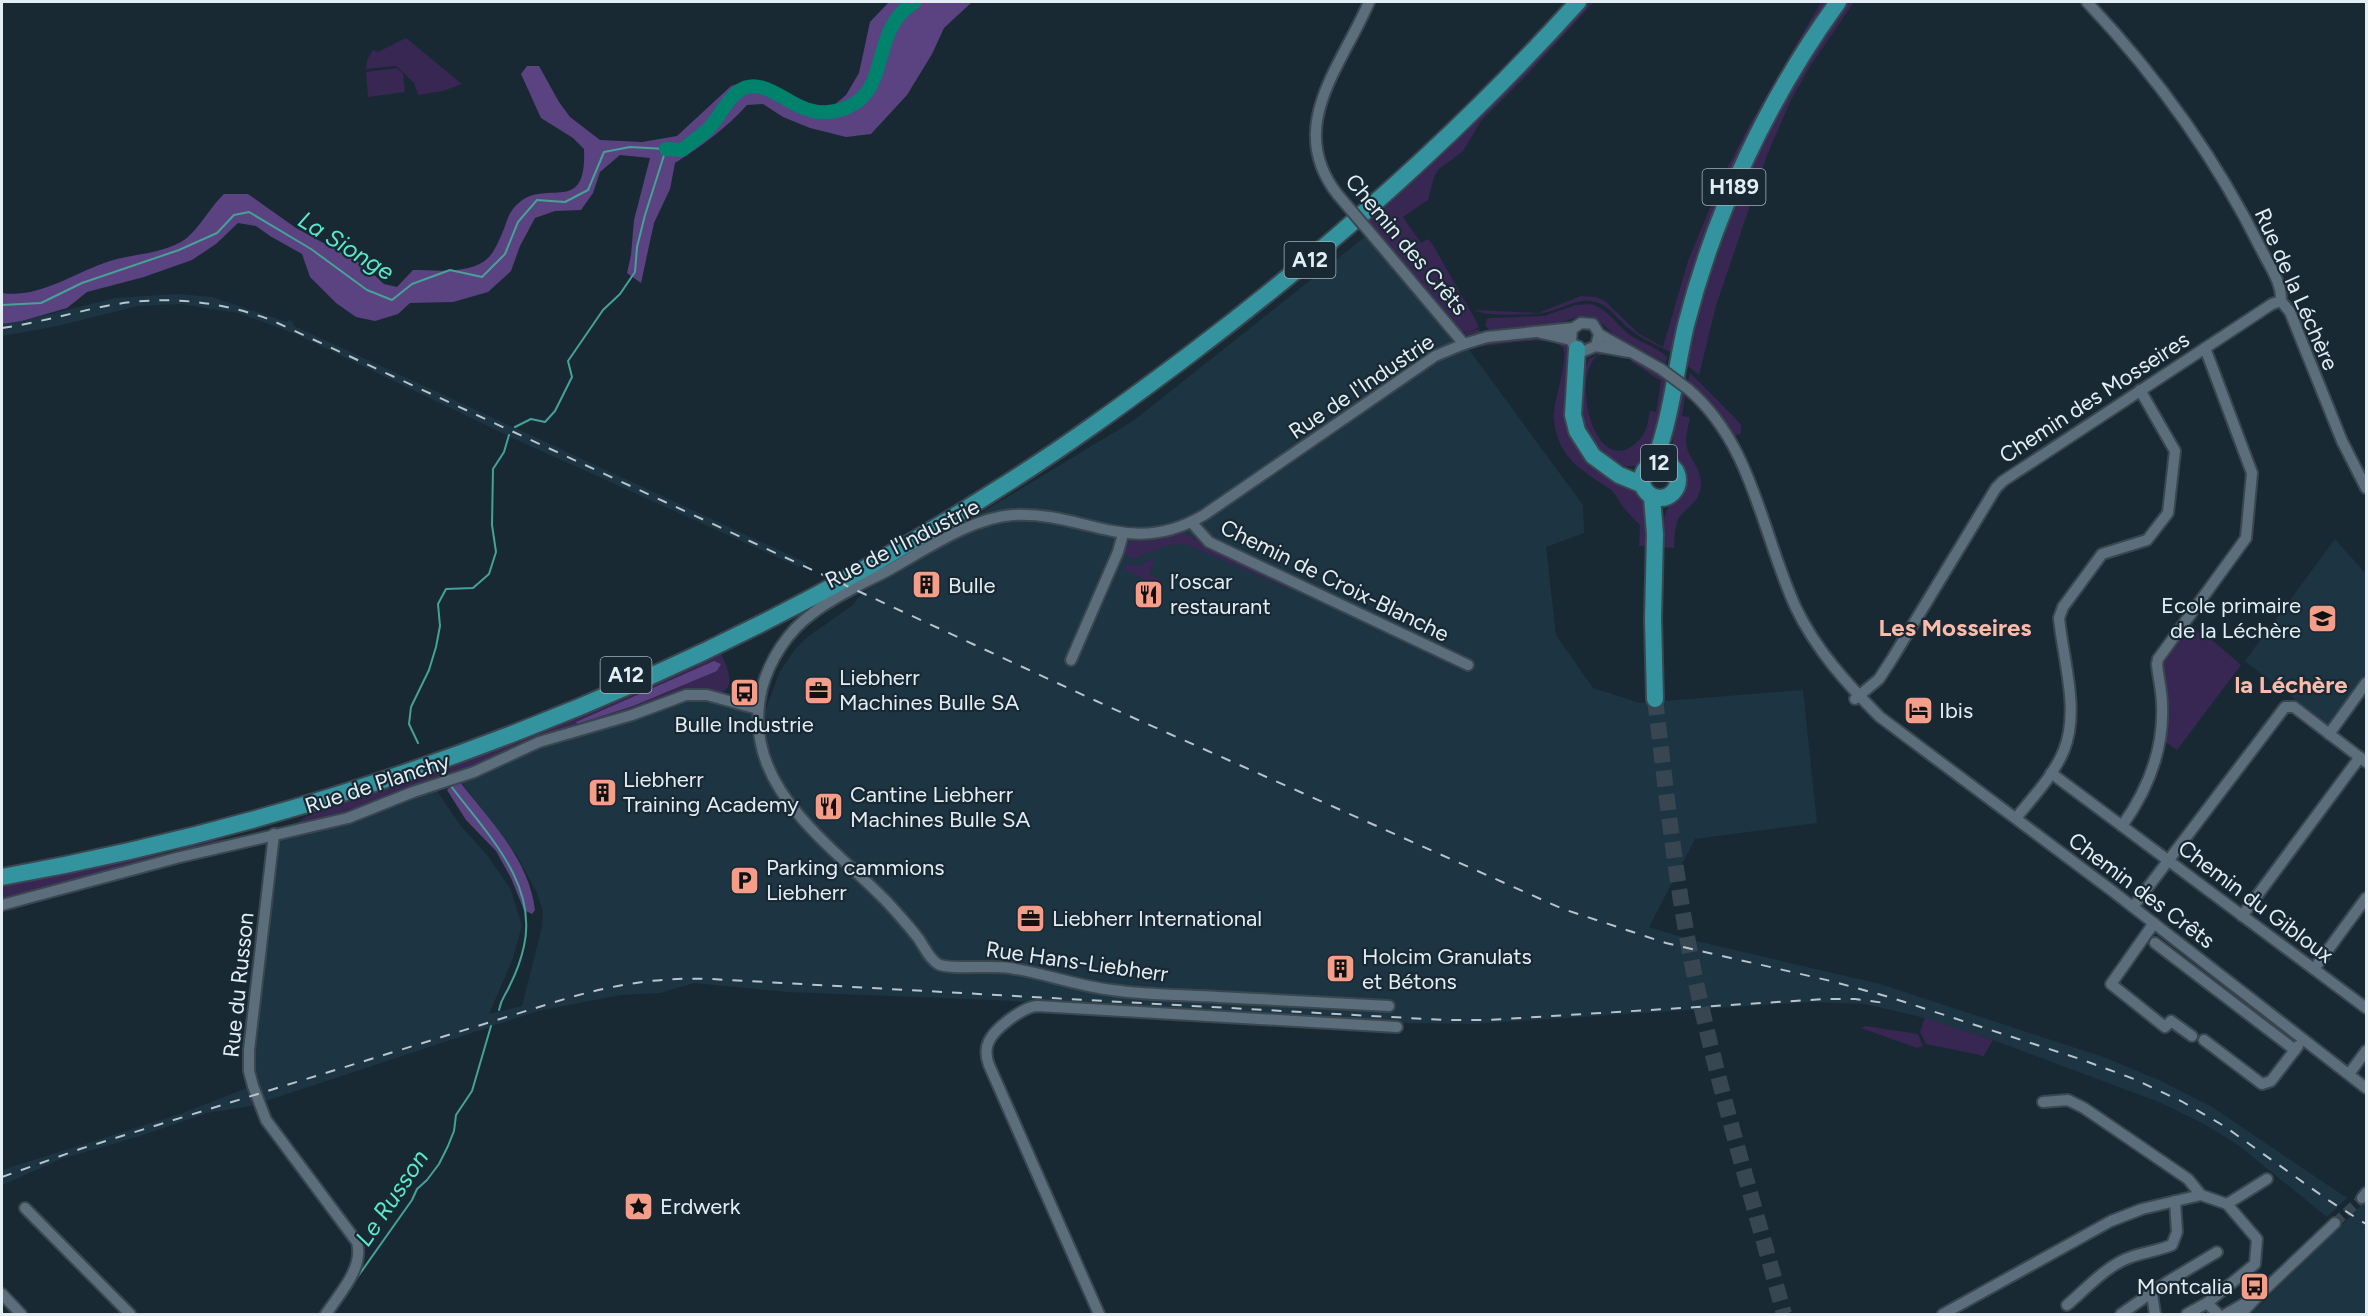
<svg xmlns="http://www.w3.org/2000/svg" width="2368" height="1316" font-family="Figtree,sans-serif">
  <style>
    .built { fill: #1d3443 }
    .green { fill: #382653 }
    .forest { fill: #5b4280 }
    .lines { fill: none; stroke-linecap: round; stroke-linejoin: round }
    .stream { stroke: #45a296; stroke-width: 2 }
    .river { stroke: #01826d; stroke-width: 14 }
    .minor-tunnel { stroke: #374651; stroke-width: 10; stroke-dasharray: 10 5; stroke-linecap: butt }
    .highway-tunnel { stroke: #374651; stroke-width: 16; stroke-dasharray: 16 8; stroke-linecap: butt }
    .minor-casing { stroke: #3a474f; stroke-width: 14 }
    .highway-casing { stroke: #3a474f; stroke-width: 20 }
    .minor { stroke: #5c6e7b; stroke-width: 10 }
    .highway { stroke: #33939f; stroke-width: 16 }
    .rail { stroke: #b8c4cc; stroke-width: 2; stroke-dasharray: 10 10; stroke-linecap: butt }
    .minor-bridge-casing { stroke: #3a474f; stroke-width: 14; stroke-linecap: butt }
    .minor-bridge { stroke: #5c6e7b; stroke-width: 10 }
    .labels { text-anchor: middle; stroke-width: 4.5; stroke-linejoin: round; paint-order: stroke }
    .shield { fill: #192934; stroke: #a6b2ba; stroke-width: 1.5 }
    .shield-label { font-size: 21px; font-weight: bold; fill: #e3edf4 }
    .street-label { font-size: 22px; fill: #e3edf4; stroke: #192934 }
    .poi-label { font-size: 22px; fill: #e3edf4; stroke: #192934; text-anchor: start }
    .water-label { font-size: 24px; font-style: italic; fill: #59e9c9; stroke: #192934 }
    .neighbourhood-label { font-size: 24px; font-weight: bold; fill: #fcbaaa; stroke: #192934 }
  </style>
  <rect width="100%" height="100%" fill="#192934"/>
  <g class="built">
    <path d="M1366 236 1409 281 1454 337 1452 342 1467 347 1583 505 1584 533 1546 547 1556 635 1593 688 1640 703 1803 690 1817 823 1695 839 1649 927 1692 940 1880 984 2106 1058 2161 1081 2212 1107 2347 1198 2327 1217 2238 1145 2204 1124 2159 1102 1993 1040 1917 1016 1865 1004 1811 1002 1473 1024 1395 1023 993 1000 788 992 694 983 660 993 620 995 538 1011 251 1106 207 1113 140 1136 61 1159 2 1185V1170L183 1113 252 1086 249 1071 274 834 433 785 460 825 487 855 510 888 522 925 512 961 489 1014 522 1006 542 927 543 911 536 891 516 854 457 777 525 748 686 695 765 711 780 671 796 648 809 636 853 605 857 599 867 590 963 535 961 525 1133 421Z"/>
    <path d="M177 294 212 297 287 322 289 320 293 322 294 326 807 563 799 567 792 564 515 439 298 335 239 313 180 304 138 306 58 326 2 336V324L22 321 115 298Z"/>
    <path d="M2335 539 2366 574V679L2331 727 2245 661Z"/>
    <path d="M2366 1201V1314H2251L2340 1227Z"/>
  </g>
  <g class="green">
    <path d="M1589 2H1594L1526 76 1481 121 1463 151 1438 170 1434 177 1428 200 1403 217 1421 243 1428 239 1433 245 1474 317 1479 327 1470 332 1479 329 1480 332 1468 335 1462 334 1467 332 1459 331 1367 222 1503 93Z"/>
    <path d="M1821 2H1828L1777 89 1675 355C1661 346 1644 341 1631 330 1617 320 1609 303 1591 301 1576 299 1562 309 1547 312 1534 315 1484 317 1475 310L1538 313 1581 296 1596 297 1606 302 1638 333 1663 347 1688 261 1723 176 1750 124Z"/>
    <path d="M1846 2H1854L1811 65 1791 100 1767 155 1716 306 1699 375 1683 362C1695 322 1705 282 1718 243 1747 156 1797 79 1846 2Z"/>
    <path d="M406 38 462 84 443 91 418 95 414 83 396 66 366 69 367 60 373 50 378 52Z"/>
    <path d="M397 68 403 74 405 92 368 97 366 72Z"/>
    <path d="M1591 304C1610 310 1617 327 1633 337 1645 344 1657 348 1667 357L1666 363 1615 336 1597 319 1589 316H1581L1553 325 1490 330 1485 326 1487 319 1490 318 1544 316 1576 305Z"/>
    <path d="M1541 336 1562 342 1570 351 1567 422 1643 498 1647 507 1649 546H1639L1640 525C1635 520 1629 514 1624 508 1619 502 1617 495 1611 490 1583 470 1560 461 1554 422 1551 404 1571 355 1562 347 1548 333 1492 347 1472 347L1493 341Z"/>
    <path d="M1603 352 1609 353 1597 356C1571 378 1594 473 1632 446 1646 436 1647 427 1650 411L1656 412 1661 381 1632 362 1630 359 1652 370 1669 383C1664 407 1662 437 1648 458 1645 463 1639 465 1633 466 1611 469 1593 448 1584 430 1576 412 1582 384 1586 366L1589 359Z"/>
    <path d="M1690 373 1736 419 1741 425V433L1735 436 1732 433 1706 398 1688 381Z"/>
    <path d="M1678 390 1685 396 1682 416 1690 417C1689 425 1686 433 1686 441 1687 458 1702 468 1701 485 1700 501 1689 506 1680 516 1674 524 1675 539 1674 548L1660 547C1662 535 1662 521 1667 510 1672 499 1683 494 1684 482 1685 470 1676 462 1674 451 1670 431 1675 410 1678 390Z"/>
    <path d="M1182 533 1289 583V589L1186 544 1169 545 1133 559 1127 556 1124 551 1125 545 1130 541 1161 539Z"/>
    <path d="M1156 557 1149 573 1161 580 1159 585 1124 570 1127 564 1139 566Z"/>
    <path d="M2188 626 2213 641 2241 665 2177 750 2164 741 2162 663Z"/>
    <path d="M720 652C725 662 740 691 717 693 711 693 703 691 697 690L468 769 352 813 291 827 304 818 319 811 484 753H493L496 748 581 715Z"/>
    <path d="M250 836 2 901V886L161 852 167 854 177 851 180 847 209 841Z"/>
    <path d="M1925 1018 1993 1040 1983 1057 1980 1055 1926 1044 1920 1032Z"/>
    <path d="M1866 1026 1918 1034 1923 1046 1917 1048 1861 1028Z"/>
  </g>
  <g class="forest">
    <path d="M889 2H972L944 28 932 54 907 95 871 134 846 137 810 128 783 117 763 104 747 105C726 128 702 146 675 163L670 189 654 223 641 283 627 273 631 255 634 220 650 158 620 155 600 172 593 193 581 210 555 211 535 218 520 246 511 271 488 292 453 302 410 303 398 314 375 321 356 317 336 303 310 277 302 254 270 236 256 226 238 223 216 244 192 260 144 277 87 292 67 308 22 321 2 324V293C39 299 75 272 110 261 133 254 159 254 181 242 198 232 209 208 224 194H248L296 228 362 264 384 284 397 287 413 270C436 270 472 275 489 257 494 252 498 242 501 236 508 221 507 212 521 201 549 180 587 215 584 149L573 138 541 118 521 74 527 66H539L559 102 570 117 600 140 642 142 677 136 731 86 749 80 784 94 814 111 833 106 846 95 859 73 870 22Z"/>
    <path d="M714 661 721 664 717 671 633 706 577 724 576 722Z"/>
    <path d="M460 782C490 821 529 859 535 910L532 914 524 910 511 878 496 851 466 820 447 790 451 786Z"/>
  </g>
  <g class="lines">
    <g class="stream">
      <path d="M2 305 41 303 82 283 179 250 217 233 234 215 249 212 311 249 367 290 392 300 412 284 450 270 482 277 505 254 518 222 537 200 565 202 588 190 604 152 630 147 666 149 645 215 637 247 635 272 620 294 603 310 568 361 572 377 555 411 545 422 531 419 515 427"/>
      <path d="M418 743 409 724 411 707 429 670 436 647 440 626 438 604 446 589 473 588 489 574 496 552 492 525 493 469 504 452 509 435"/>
      <path d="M440 772 445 777"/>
      <path d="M451 786C486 833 538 883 524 946 521 960 516 973 510 985 505 997 502 996 499 1010"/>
      <path d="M354 1282 412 1200 417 1189 427 1180 439 1164 448 1146 454 1131 456 1115 472 1091 491 1026"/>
      <path d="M333 1314 339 1304"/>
    </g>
    <path class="river" d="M666 149 682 150C691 142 702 136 710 127 720 116 727 99 739 91 760 75 786 103 806 109 820 114 837 113 850 106 891 86 870 29 915 2"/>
    <path class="minor-tunnel" d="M2335 1223 2362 1198"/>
    <path class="highway-tunnel" d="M1655 699C1666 789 1675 879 1693 968 1717 1085 1753 1200 1784 1314"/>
    <defs>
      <g id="minor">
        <path d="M2087 2C2156 75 2217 160 2262 251 2270 267 2282 283 2281 301"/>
        <path d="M1338 195C1284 127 1342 66 1369 2"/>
        <path d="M1373 236 1464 344"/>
        <path d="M2281 301 2290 312 2342 441 2366 488"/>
        <path d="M1541 333 1571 340 1575 348 1584 351 1596 346 1599 334 1593 324 1581 323 1572 329 1571 340"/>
        <path d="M1599 334 1661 369"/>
        <path d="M1596 346 1629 352"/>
        <path d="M1688 389C1753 444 1762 535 1796 608 1816 650 1848 685 1880 717L2111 890 2366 1088"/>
        <path d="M1192 523 1209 542 1468 665"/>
        <path d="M1071 660 1118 552 1123 534"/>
        <path d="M1855 699 1879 679 1892 659 1996 488 2003 481 2272 304 2281 301"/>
        <path d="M2329 734 2366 683"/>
        <path d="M2051 773 2366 1008"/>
        <path d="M2016 818C2033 797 2054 775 2064 750 2080 710 2063 660 2059 618L2063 607 2102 554 2147 540 2168 513 2175 451 2140 390"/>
        <path d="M2122 826C2147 791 2164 749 2162 705 2162 691 2158 677 2157 664L2158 659 2246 538 2252 473 2205 348"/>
        <path d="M274 834 249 1050V1071L253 1086 266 1120 357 1242C364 1268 340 1293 326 1314"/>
        <path d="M2 905 176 858 348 818 413 792 474 772 539 742 632 715 686 695H707L758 709"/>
        <path d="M2133 907 2285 707H2294L2366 762"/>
        <path d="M2242 916 2360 757"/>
        <path d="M2154 923 2111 984 2165 1027 2171 1021 2192 1036"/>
        <path d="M2155 943 2295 1050"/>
        <path d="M2314 969 2366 898"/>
        <path d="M1389 1006C1332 1003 1275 1000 1218 997 1183 995 1147 995 1112 990 1077 986 1044 973 1010 968 994 965 947 970 938 964 929 959 924 946 918 938 909 926 898 914 888 903 830 843 738 785 762 688 770 659 788 631 813 613 835 596 862 584 887 571 924 551 970 518 1013 515 1086 511 1129 559 1204 515L1435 356 1464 344 1487 337 1573 328"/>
        <path d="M2204 1040 2262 1084 2271 1081 2298 1046"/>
        <path d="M2349 1074 2366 1051"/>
        <path d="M2043 1102 2068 1100 2084 1108 2188 1179 2201 1195 2227 1204 2257 1239 2255 1264 2207 1303 2187 1314"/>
        <path d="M2362 1198 2366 1193"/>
        <path d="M2227 1204 2267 1179"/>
        <path d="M25 1208 130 1314"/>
        <path d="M2 1294 21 1314"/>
        <path d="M2152 1294 2155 1314"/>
        <path d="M2207 1303 2218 1314"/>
        <path d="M2067 1305C2086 1289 2107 1265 2131 1257 2145 1252 2157 1251 2172 1245L2177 1232 2175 1201"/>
        <path d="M1099 1314 989 1065C986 1057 985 1049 989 1041 995 1028 1023 1007 1037 1006L1397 1027"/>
        <path d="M1943 1314 2111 1221 2142 1209 2201 1195"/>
        <path d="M2121 1314 2167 1282 2217 1252"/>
        <path d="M2226 1314 2247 1302"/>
        <path d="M2241 1314 2258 1296 2335 1223"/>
      </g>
      <g id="highway">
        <path d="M1577 349 1573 415 1577 431 1593 456 1619 475 1641 484"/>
        <circle cx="1660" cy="480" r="18"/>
        <path d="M1655 463C1658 451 1662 440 1665 428 1674 394 1678 359 1686 325 1715 211 1769 97 1838 2"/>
        <path d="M1652 497 1655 534 1653 619 1655 699"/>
        <path d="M2 877C351 814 693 683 993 492 1061 450 1125 403 1189 355 1329 249 1461 132 1578 2"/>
      </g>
    </defs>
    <use href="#minor" class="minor-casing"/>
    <use href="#highway" class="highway-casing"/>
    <use href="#minor" class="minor"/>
    <use href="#highway" class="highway"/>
    <g class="rail">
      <path d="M2 328C37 323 71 313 106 306 162 295 217 300 271 320L1107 706 1563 909 1666 943 1831 981 1889 997 2080 1059 2134 1079 2181 1101 2224 1126 2328 1200 2366 1224"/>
      <path d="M2 1177 80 1149 568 998C616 984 661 977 711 979L1444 1020H1489L1825 999H1855L1885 1003"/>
    </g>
    <defs>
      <g id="minor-bridge">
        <path d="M1338 195 1373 236"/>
        <path d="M1661 369 1688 389"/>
      </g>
    </defs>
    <use href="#minor-bridge" class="minor-bridge-casing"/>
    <use href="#minor-bridge" class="minor-bridge"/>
  </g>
  <defs>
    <symbol id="building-square" viewBox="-11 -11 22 22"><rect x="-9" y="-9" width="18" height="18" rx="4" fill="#f49e89" stroke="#192934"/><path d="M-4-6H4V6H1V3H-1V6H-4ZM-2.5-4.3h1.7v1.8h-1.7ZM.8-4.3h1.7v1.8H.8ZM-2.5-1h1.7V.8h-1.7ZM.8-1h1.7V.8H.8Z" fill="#111"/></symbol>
    <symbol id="restaurant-square" viewBox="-11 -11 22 22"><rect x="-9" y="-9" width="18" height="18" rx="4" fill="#f49e89" stroke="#192934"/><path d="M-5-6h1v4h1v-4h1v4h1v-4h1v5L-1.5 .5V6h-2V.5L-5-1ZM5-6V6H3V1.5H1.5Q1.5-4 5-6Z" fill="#111"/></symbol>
    <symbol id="school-square" viewBox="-11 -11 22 22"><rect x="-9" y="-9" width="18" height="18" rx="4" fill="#f49e89" stroke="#192934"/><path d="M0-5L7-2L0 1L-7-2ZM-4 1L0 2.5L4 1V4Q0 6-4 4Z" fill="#111"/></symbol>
    <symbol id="office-square" viewBox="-11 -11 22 22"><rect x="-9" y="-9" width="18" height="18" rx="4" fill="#f49e89" stroke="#192934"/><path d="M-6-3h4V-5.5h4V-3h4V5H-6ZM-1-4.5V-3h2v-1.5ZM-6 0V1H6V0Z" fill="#111"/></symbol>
    <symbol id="bus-square" viewBox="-11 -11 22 22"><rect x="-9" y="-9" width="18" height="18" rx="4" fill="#f49e89" stroke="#192934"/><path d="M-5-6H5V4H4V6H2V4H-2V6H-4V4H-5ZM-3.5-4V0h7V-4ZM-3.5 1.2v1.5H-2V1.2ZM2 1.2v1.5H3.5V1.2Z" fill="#111"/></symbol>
    <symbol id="hotel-square" viewBox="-11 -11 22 22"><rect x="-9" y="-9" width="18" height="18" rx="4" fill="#f49e89" stroke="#192934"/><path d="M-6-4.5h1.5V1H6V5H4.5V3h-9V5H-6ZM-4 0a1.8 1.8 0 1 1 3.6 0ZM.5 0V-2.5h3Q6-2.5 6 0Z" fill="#111"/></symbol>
    <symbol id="parking-square" viewBox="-11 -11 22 22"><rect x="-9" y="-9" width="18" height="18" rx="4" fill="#f49e89" stroke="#192934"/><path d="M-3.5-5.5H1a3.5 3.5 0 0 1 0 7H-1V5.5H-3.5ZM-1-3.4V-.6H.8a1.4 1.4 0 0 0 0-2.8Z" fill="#111"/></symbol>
    <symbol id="sight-square" viewBox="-11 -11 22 22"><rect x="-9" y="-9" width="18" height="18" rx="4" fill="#f49e89" stroke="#192934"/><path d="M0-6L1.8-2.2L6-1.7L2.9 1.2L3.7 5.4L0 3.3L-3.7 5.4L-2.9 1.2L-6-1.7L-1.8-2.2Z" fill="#111"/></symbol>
  </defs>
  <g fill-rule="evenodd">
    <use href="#building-square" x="910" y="568" width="33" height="33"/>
    <use href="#restaurant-square" x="1132" y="578" width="33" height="33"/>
    <use href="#school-square" x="2306" y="602" width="33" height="33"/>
    <use href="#office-square" x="802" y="674" width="33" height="33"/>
    <use href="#bus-square" x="728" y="676" width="33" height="33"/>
    <use href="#hotel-square" x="1902" y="694" width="33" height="33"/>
    <use href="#building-square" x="586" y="776" width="33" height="33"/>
    <use href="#restaurant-square" x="812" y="790" width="33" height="33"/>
    <use href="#parking-square" x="728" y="864" width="33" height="33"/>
    <use href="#office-square" x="1014" y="902" width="33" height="33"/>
    <use href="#building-square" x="1324" y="952" width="33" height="33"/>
    <use href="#sight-square" x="622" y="1190" width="33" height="33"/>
    <use href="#bus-square" x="2238" y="1270" width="33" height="33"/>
  </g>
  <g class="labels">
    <g class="shield">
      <rect x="1702.5" y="169" width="63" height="36" rx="4.5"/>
      <rect x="1284.5" y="242" width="51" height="36" rx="4.5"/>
      <rect x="1641" y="445" width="36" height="36" rx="4.5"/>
      <rect x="600.5" y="657" width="51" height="36" rx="4.5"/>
    </g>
    <g class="shield-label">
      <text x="1734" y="194">H189</text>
      <text x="1310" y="267">A12</text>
      <text x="1659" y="470">12</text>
      <text x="626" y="682">A12</text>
    </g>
    <g class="street-label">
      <text transform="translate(1407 244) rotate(50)" y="8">Chemin des Crêts</text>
      <text transform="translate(2297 289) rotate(66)" y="8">Rue de la Léchère</text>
      <text transform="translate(1361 386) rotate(-34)" y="8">Rue de l'Industrie</text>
      <text transform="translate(2094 397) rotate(-33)" y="8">Chemin des Mosseires</text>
      <text transform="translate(902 543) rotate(-27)" y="8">Rue de l'Industrie</text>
      <text transform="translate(1335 580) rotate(26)" y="8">Chemin de Croix-Blanche</text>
      <text transform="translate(377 783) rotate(-18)" y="8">Rue de Planchy</text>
      <text transform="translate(2142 890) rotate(37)" y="8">Chemin des Crêts</text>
      <text transform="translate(2256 901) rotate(37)" y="8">Chemin du Gibloux</text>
      <text transform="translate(1077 961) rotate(8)" y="8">Rue Hans-Liebherr</text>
      <text transform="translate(238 985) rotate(-84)" y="8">Rue du Russon</text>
    </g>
    <g class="poi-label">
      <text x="1170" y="589">l’oscar<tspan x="1170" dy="25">restaurant</tspan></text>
      <text x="948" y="593">Bulle</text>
      <text x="2301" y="613" text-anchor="end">Ecole primaire<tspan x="2301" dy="25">de la Léchère</tspan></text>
      <text x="839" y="685">Liebherr<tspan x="839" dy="25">Machines Bulle SA</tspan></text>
      <text x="1939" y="718">Ibis</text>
      <text x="744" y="732" text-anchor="middle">Bulle Industrie</text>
      <text x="623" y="787">Liebherr<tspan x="623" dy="25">Training Academy</tspan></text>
      <text x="850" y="802">Cantine Liebherr<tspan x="850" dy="25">Machines Bulle SA</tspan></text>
      <text x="766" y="875">Parking cammions<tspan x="766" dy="25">Liebherr</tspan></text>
      <text x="1052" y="926">Liebherr International</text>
      <text x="1362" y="964">Holcim Granulats<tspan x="1362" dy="25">et Bétons</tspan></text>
      <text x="660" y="1214">Erdwerk</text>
      <text x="2233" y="1294" text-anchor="end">Montcalia</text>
    </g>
    <g class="water-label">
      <text transform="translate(346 246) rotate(32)" y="8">La Sionge</text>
      <text transform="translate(392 1198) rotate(-56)" y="8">Le Russon</text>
    </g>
    <g class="neighbourhood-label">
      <text x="1955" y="636">Les Mosseires</text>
      <text x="2291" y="693">la Léchère</text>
    </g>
  </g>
  <rect width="2368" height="1316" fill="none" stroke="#e3edf4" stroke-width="6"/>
</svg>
